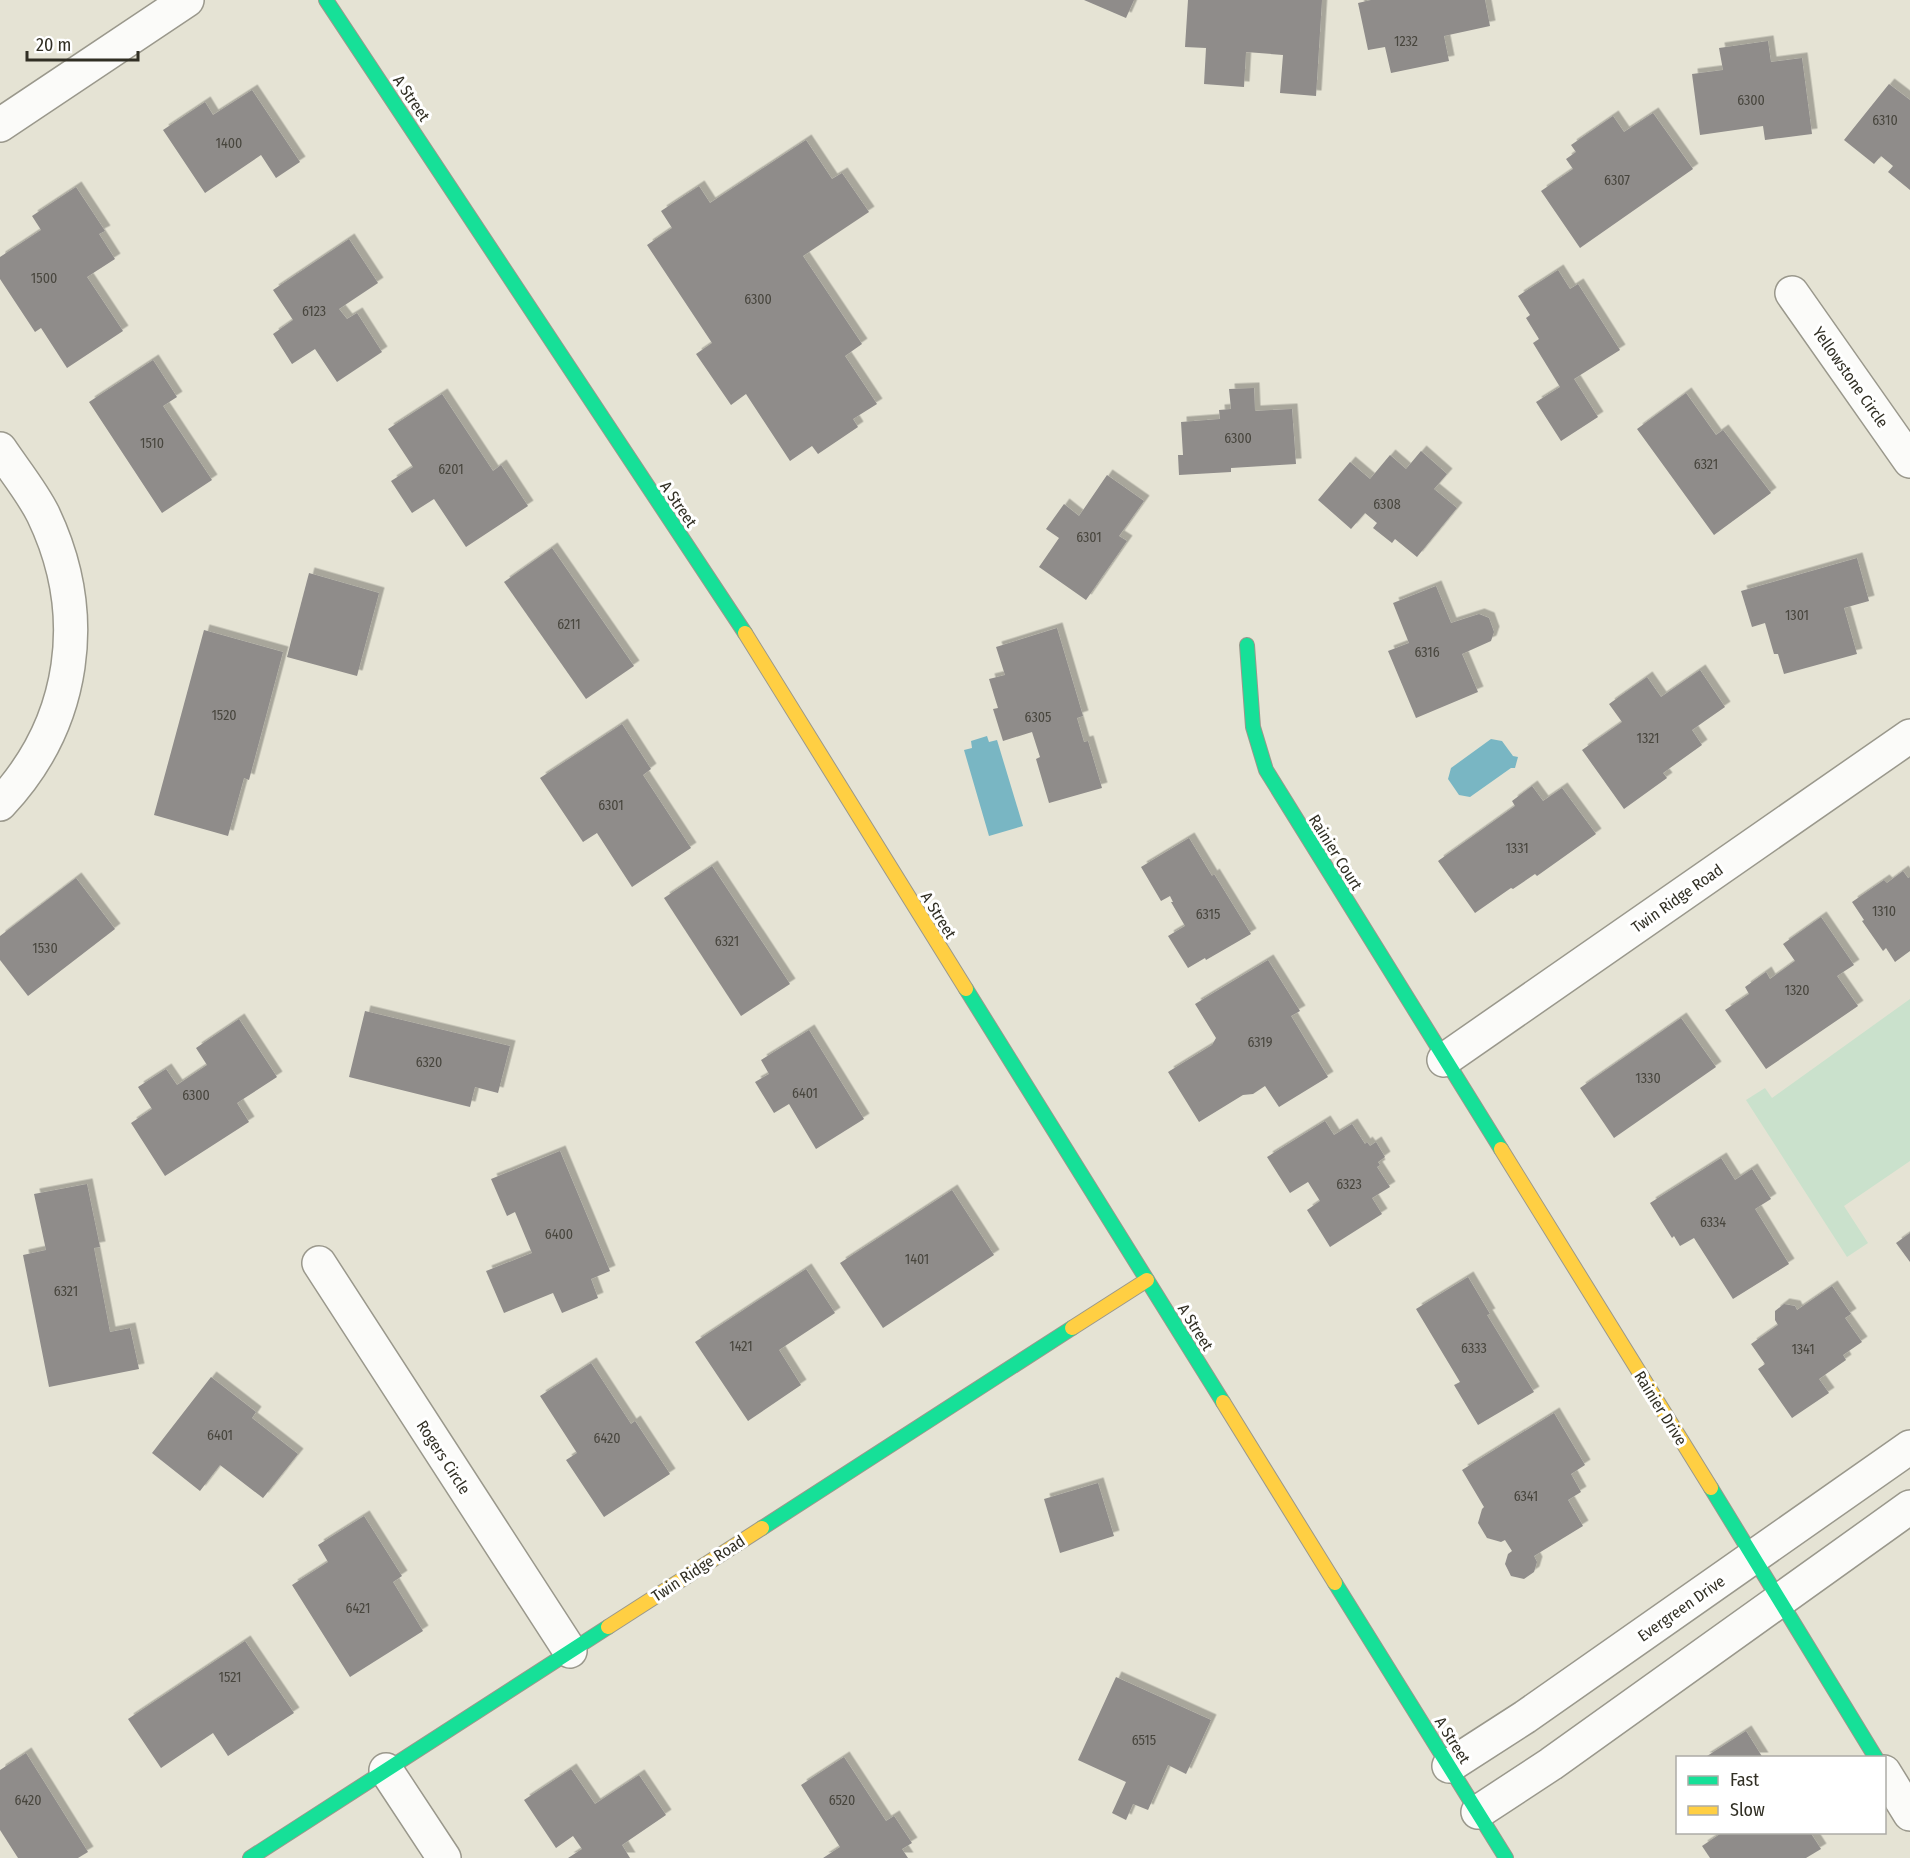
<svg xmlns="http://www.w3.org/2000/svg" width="1910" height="1858" font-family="'Fira Sans Condensed',sans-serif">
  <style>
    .green { fill: #cae1cc }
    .water { fill: #79b6c3 }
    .building { fill: #8f8c8a; filter: url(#shadow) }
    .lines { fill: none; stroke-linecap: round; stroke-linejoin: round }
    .street-casing { stroke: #9a988c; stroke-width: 36 }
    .fast-casing { stroke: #9a988c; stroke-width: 16 }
    .slow-casing { stroke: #9a988c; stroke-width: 16 }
    .street { stroke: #fbfbf9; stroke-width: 33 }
    .fast { stroke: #16e098; stroke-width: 14 }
    .slow { stroke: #ffcf43; stroke-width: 14 }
    .labels { text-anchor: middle; stroke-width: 6; stroke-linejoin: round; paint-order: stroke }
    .number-label { font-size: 14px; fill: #48463e }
    .street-label { font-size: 16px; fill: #312f24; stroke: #fff }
  </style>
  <defs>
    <filter id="shadow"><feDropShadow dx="5.5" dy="-5.5" stdDeviation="0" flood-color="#0004"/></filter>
  </defs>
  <rect width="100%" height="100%" fill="#e5e3d4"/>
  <path class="green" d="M1910 999V1161L1844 1206 1868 1243 1847 1257 1746 1100 1765 1088 1772 1098Z"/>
  <g class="water">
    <path d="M987 736 989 742 997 740 1023 826 989 836 964 750 972 748 971 741Z"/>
    <path d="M1491 739 1502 741 1513 756 1518 757 1515 768H1511L1470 797 1459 795 1448 779 1451 768Z"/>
  </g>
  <g class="building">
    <path d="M1084 0H1134L1126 18Z"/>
    <path d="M1188 0H1322L1316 96 1280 93 1283 55 1246 52 1244 87 1204 84 1206 48 1185 47Z"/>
    <path d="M1371 0H1485L1490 26 1444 36 1449 61 1391 73 1385 47 1368 50 1358 3Z"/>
    <path d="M1768 41 1771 62 1802 58 1812 134 1765 140 1763 126 1700 135 1692 74 1723 70 1719 48Z"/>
    <path d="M1889 84 1910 100V190L1888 172 1893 166 1881 156 1874 164 1844 140Z"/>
    <path d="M252 90 300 162 276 178 261 155 205 193 163 130 205 102 213 115Z"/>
    <path d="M1653 113 1693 169 1580 248 1541 191 1573 169 1566 159 1576 152 1571 145 1613 116 1624 132Z"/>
    <path d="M806 140 832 179 842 173 869 212 803 256 862 344 845 356 877 404 853 419 858 427 818 454 812 446 790 461 746 394 731 405 696 354 712 343 647 245 672 228 661 211 699 186 710 203Z"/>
    <path d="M76 187 105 231 99 234 115 259 87 277 123 331 67 368 41 328 35 332 0 279V257L41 230 32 216Z"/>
    <path d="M349 239 378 283 339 309 347 319 357 313 382 352 337 382 315 349 292 364 273 334 293 320 273 290Z"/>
    <path d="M1558 270 1570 289 1578 284 1620 350 1574 379 1598 417 1561 441 1536 402 1560 387 1533 343 1539 339 1526 318 1530 315 1518 296Z"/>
    <path d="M153 360 177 397 163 406 212 480 162 513 89 402Z"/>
    <path d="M1254 388 1255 411 1292 409 1296 464 1231 468V472L1179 475 1178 455H1183L1181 422 1220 419 1219 410 1231 409 1229 389Z"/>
    <path d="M1686 393 1716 435 1723 430 1771 493 1714 535 1637 429Z"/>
    <path d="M442 394 493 471 501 465 528 506 466 547 434 499 412 513 391 481 413 467 388 429Z"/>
    <path d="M1421 451 1447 474 1434 489 1457 508 1417 557 1395 539 1392 543 1373 528 1377 523 1365 513 1351 529 1318 500 1350 462 1370 479 1390 455 1406 469Z"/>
    <path d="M1107 475 1144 501 1119 536 1127 541 1086 600 1039 567 1059 538 1046 529 1064 504 1079 516Z"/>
    <path d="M552 548 634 666 586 699 504 582Z"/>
    <path d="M1857 558 1869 601 1844 608 1857 654 1784 674 1778 654H1774L1765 623 1752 627 1741 591Z"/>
    <path d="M309 573 379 593 357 676 287 657Z"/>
    <path d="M1436 586 1451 623 1479 614 1489 618 1494 632 1491 641 1462 654 1478 692 1416 718 1388 651 1409 643 1393 603Z"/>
    <path d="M1057 628 1083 716 1077 718 1084 742 1088 741 1102 788 1049 803 1036 759 1040 757 1032 732 1003 741 993 709 998 708 989 679 1005 675 996 647Z"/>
    <path d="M204 630 283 652 249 780 244 778 228 836 154 815Z"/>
    <path d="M1700 670 1725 707 1692 730 1702 745 1663 773 1667 778 1624 809 1582 750 1622 722 1609 704 1647 677 1661 697Z"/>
    <path d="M622 724 651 769 643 775 691 848 632 887 597 833 583 842 540 778Z"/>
    <path d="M1532 786 1543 801 1562 788 1596 834 1537 876 1535 874 1513 889 1511 888 1475 913 1438 861 1515 806 1512 801Z"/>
    <path d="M1189 838 1212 876 1214 874 1251 934 1206 960 1205 958 1188 968 1168 936 1185 926 1171 902H1173L1170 896 1161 901 1141 867Z"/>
    <path d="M712 866 790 984 741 1016 664 898Z"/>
    <path d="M1903 871 1908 878 1910 877V951L1895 962 1886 948 1883 951 1862 921 1864 920 1852 902 1884 880 1887 883Z"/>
    <path d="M76 878 115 929 28 996 0 960V936Z"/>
    <path d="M1821 917 1854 965 1837 976 1858 1006 1766 1069 1725 1010 1749 994 1745 987 1766 972 1770 979 1795 961 1783 944Z"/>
    <path d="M1268 960 1300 1011 1291 1016 1328 1077 1279 1107 1265 1086 1253 1094 1243 1095 1199 1122 1168 1072 1212 1045 1216 1038 1195 1004Z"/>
    <path d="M365 1011 510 1046 498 1093 475 1087 470 1107 349 1077Z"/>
    <path d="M1681 1018 1716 1067 1614 1138 1580 1088Z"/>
    <path d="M239 1019 277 1077 237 1103 249 1122 165 1176 131 1123 152 1109 138 1087 166 1069 177 1085 207 1065 196 1048Z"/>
    <path d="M809 1030 864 1119 816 1149 789 1104 774 1113 755 1082 769 1074 761 1060Z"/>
    <path d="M1325 1121 1334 1135 1352 1124 1365 1144 1367 1142 1370 1146 1376 1142 1385 1157 1378 1162 1380 1165 1377 1167 1390 1187 1372 1198 1382 1214 1330 1247 1307 1210 1320 1201 1308 1182 1290 1193 1267 1157Z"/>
    <path d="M560 1151 610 1271 591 1279 598 1298 562 1313 553 1293 504 1313 486 1271 532 1253 515 1212 507 1216 491 1179Z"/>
    <path d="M1721 1158 1735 1180 1752 1169 1771 1199 1755 1209 1789 1264 1733 1299 1694 1238 1680 1246 1674 1236 1672 1238 1650 1203Z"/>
    <path d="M87 1184 100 1247 94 1248 110 1332 130 1328 139 1369 49 1387 23 1255 46 1250 34 1194Z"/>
    <path d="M952 1190 994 1255 883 1328 840 1263Z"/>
    <path d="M1910 1233V1262L1896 1243Z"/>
    <path d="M806 1269 835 1313 779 1350 801 1385 748 1421 695 1342Z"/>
    <path d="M1468 1277 1490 1314 1487 1315 1534 1392 1478 1425 1454 1385 1460 1382 1416 1309Z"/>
    <path d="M1832 1286 1851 1314 1845 1318 1862 1342 1843 1355 1846 1360 1819 1379 1829 1393 1792 1418 1758 1369 1765 1364 1751 1344 1778 1325 1775 1320V1311L1784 1304 1795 1306 1797 1310Z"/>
    <path d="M591 1363 631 1424 635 1421 670 1474 604 1517 566 1460 577 1453 540 1396Z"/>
    <path d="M211 1377 256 1412 252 1418 298 1454 263 1498 220 1465 200 1491 152 1453Z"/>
    <path d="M1554 1413 1585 1465 1571 1474 1581 1492 1568 1500 1583 1526 1534 1556 1537 1562 1534 1572 1524 1579 1511 1576 1505 1564 1508 1554 1512 1551 1505 1540 1501 1542 1487 1538 1478 1523 1482 1509 1484 1507 1462 1470Z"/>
    <path d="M1098 1483 1114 1536 1060 1553 1044 1499Z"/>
    <path d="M364 1516 402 1576 393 1582 423 1631 350 1677 292 1585 328 1562 318 1545Z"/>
    <path d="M245 1641 294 1713 228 1756 213 1733 161 1768 128 1719Z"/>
    <path d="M1116 1677 1211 1720 1186 1774 1168 1765 1148 1810 1133 1804 1126 1820 1112 1813 1126 1782 1078 1760Z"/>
    <path d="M1746 1731 1763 1758H1704Z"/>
    <path d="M26 1753 88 1852 78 1858H18L0 1830V1770Z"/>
    <path d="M844 1757 886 1821 894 1816 912 1843 902 1849 908 1858H823L840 1847 801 1785Z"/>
    <path d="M571 1769 595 1804 639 1775 666 1815 622 1845 630 1858H568L582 1849 573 1836 556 1848 524 1800Z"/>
    <path d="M1723 1832H1810L1821 1849 1806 1858H1710L1702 1846Z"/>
  </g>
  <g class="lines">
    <defs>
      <g id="street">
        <path d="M0 125 187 0"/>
        <path d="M1792 293 1910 461"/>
        <path d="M0 449C14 470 32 492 43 514 91 614 76 723 0 804"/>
        <path d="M1444 1060 1910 736"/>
        <path d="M319 1263 570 1651"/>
        <path d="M1449 1766 1525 1717 1910 1447"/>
        <path d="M386 1770 444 1858"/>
        <path d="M1884 1772 1910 1814"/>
        <path d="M1478 1812 1551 1764 1910 1507"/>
      </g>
      <g id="fast">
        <path d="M326 0 745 633"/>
        <path d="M1247 645 1253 727 1266 770 1501 1149"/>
        <path d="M966 989 1223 1402"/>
        <path d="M1711 1488 1876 1758"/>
        <path d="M762 1528 1072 1328"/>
        <path d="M1335 1583 1506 1858"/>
        <path d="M250 1858 608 1627"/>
      </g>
      <g id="slow">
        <path d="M745 633 966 989"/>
        <path d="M1501 1149 1711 1488"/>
        <path d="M1072 1328 1147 1280"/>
        <path d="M1223 1402 1335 1583"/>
        <path d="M608 1627 762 1528"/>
      </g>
    </defs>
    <use href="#street" class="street-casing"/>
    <use href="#fast" class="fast-casing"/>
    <use href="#slow" class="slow-casing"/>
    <use href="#street" class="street"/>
    <use href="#fast" class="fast"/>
    <use href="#slow" class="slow"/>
  </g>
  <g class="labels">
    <g class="number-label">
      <text x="1406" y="46">1232</text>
      <text x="1751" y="105">6300</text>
      <text x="1885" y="125">6310</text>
      <text x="229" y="148">1400</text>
      <text x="1617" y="185">6307</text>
      <text x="44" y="283">1500</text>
      <text x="758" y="304">6300</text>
      <text x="314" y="316">6123</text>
      <text x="1238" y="443">6300</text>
      <text x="152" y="448">1510</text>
      <text x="1706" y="469">6321</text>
      <text x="451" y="474">6201</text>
      <text x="1387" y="509">6308</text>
      <text x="1089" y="542">6301</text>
      <text x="1797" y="620">1301</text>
      <text x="569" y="629">6211</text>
      <text x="1427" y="657">6316</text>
      <text x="224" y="720">1520</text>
      <text x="1038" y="722">6305</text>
      <text x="1648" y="743">1321</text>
      <text x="611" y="810">6301</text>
      <text x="1517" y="853">1331</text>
      <text x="1884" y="916">1310</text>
      <text x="1208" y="919">6315</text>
      <text x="727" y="946">6321</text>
      <text x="45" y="953">1530</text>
      <text x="1797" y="995">1320</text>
      <text x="1260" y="1047">6319</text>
      <text x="429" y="1067">6320</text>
      <text x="1648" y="1083">1330</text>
      <text x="805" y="1098">6401</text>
      <text x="196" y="1100">6300</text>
      <text x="1349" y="1189">6323</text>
      <text x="1713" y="1227">6334</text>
      <text x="559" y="1239">6400</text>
      <text x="917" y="1264">1401</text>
      <text x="66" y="1296">6321</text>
      <text x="741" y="1351">1421</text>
      <text x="1474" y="1353">6333</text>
      <text x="1803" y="1354">1341</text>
      <text x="220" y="1440">6401</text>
      <text x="607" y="1443">6420</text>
      <text x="1526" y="1501">6341</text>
      <text x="358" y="1613">6421</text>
      <text x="230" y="1682">1521</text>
      <text x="1144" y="1745">6515</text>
      <text x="28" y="1805">6420</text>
      <text x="842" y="1805">6520</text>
    </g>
    <g class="street-label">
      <text transform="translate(412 98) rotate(56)" y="6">A Street</text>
      <text transform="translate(1851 377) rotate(55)" y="6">Yellowstone Circle</text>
      <text transform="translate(679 504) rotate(56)" y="6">A Street</text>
      <text transform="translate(1336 852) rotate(58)" y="6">Rainier Court</text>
      <text transform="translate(1677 898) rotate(-35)" y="6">Twin Ridge Road</text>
      <text transform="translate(939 915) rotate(58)" y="6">A Street</text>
      <text transform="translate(1196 1327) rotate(58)" y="6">A Street</text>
      <text transform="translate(1661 1408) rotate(58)" y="6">Rainier Drive</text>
      <text transform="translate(444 1457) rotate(57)" y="6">Rogers Circle</text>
      <text transform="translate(698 1568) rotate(-33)" y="6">Twin Ridge Road</text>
      <text transform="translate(1681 1608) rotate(-35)" y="6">Evergreen Drive</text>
      <text transform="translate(1453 1740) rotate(58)" y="6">A Street</text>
    </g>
  </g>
  <rect x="1676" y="1756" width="210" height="78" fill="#ffffff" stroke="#adaca7" stroke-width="1.5"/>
  <rect x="1688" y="1776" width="30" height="9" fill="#16e098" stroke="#adaca7" stroke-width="1.5"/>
  <text x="1730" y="1786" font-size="18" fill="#312f24">Fast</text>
  <rect x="1688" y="1806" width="30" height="9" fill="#ffcf43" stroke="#adaca7" stroke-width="1.5"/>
  <text x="1730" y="1816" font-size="18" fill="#312f24">Slow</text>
  <path d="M27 51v9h111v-9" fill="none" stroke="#312f24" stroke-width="3"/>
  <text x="36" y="51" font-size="18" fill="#312f24" stroke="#ffffff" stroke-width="4.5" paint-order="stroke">20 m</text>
</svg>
